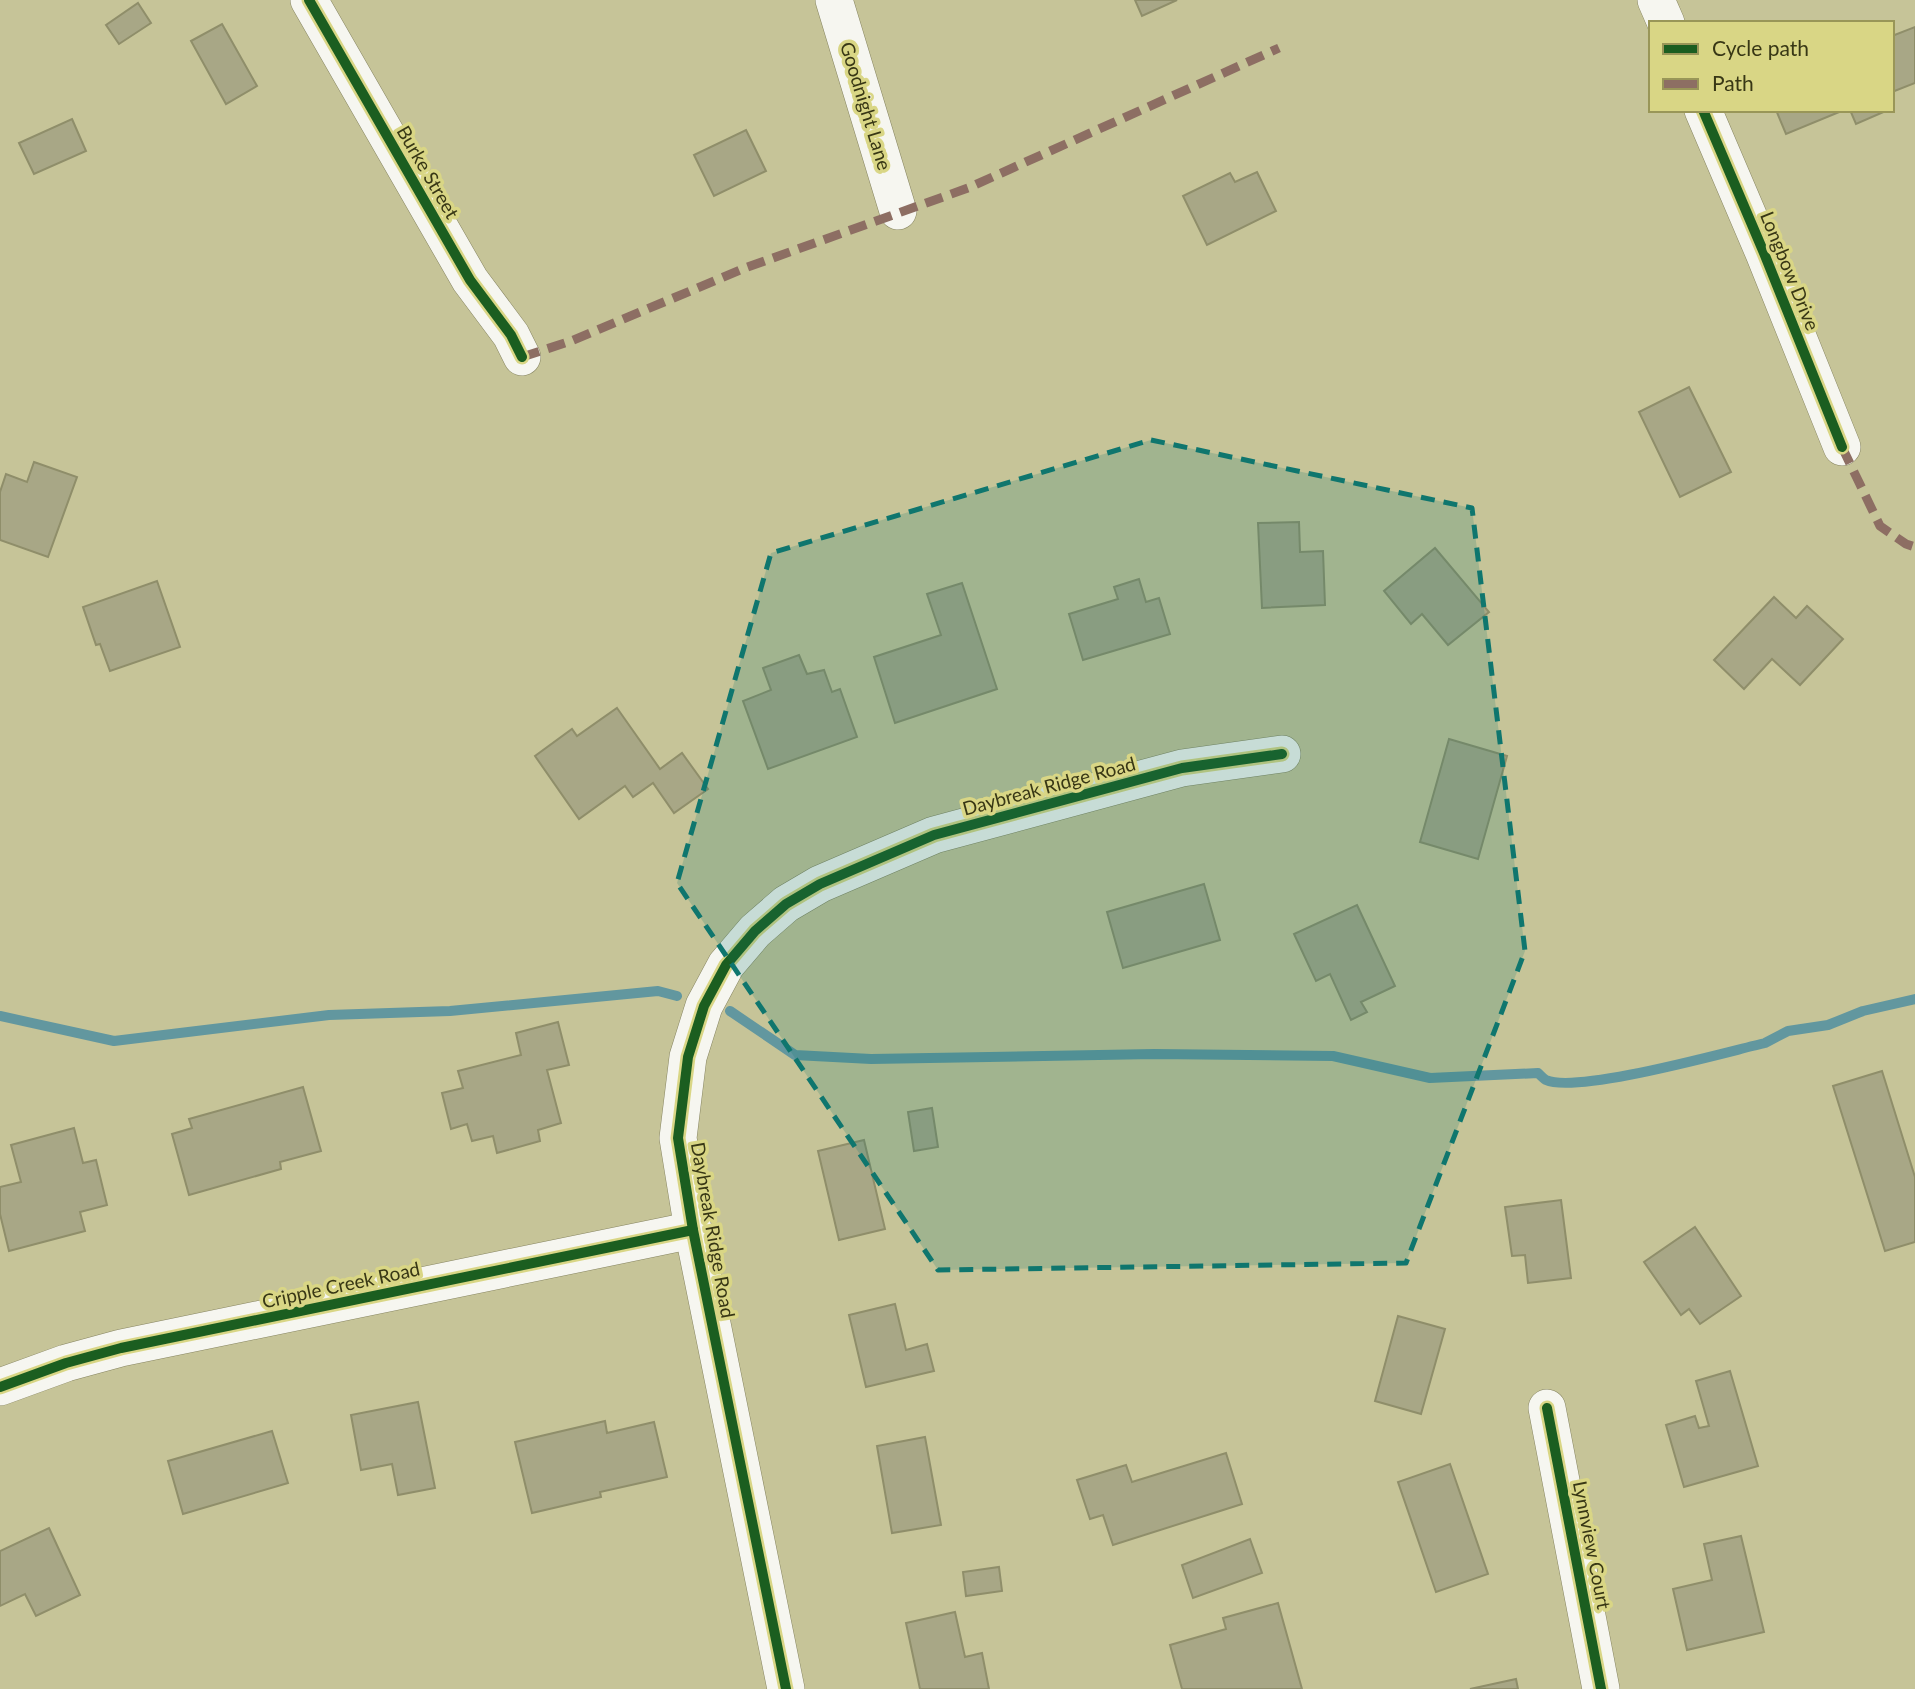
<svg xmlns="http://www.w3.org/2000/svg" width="1915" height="1689" viewBox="0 0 1915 1689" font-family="Lato,sans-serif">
	<rect width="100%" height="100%" fill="#c6c498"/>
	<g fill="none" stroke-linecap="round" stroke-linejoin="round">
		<g stroke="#62979f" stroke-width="10">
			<path d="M730,1011l65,44 76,4 283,-5 179,2 97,22 108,-5c1,1 6,6 8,7 31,14 180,-28 219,-37l23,-12 40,-6 35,-14 52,-12"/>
			<path d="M0,1016l114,25 215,-26 121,-4 208,-20 19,5"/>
		</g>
	</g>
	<g fill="#a8a786" stroke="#8f8e6a" stroke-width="2">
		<path d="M1135,0h42l-35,16z"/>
		<path d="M138,3l13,20 -32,21 -13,-19z"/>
		<path d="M222,24l35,62 -31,18 -35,-63z"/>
		<path d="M1915,27v56l-23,9v-56z"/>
		<path d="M1776,110h68l-58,24z"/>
		<path d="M1850,110h38l-32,14z"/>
		<path d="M72,119l14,32 -52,23 -15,-31z"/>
		<path d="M746,130l20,41 -52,25 -20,-41z"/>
		<path d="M1257,172l19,39 -69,34 -24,-49 47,-23 5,9z"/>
		<path d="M1689,387l42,85 -51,25 -41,-85z"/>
		<path d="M34,462l43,15 -29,80 -48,-17v-48l6,-18 21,8z"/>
		<path d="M1299,522l1,30 23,-1 2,54 -63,3 -4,-85z"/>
		<path d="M1435,548l54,64 -41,33 -26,-31 -11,10 -27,-33z"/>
		<path d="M1139,579l7,23 13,-4 11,36 -87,26 -14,-46 49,-15 -4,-12z"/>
		<path d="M157,581l23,66 -70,24 -10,-27 -4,1 -13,-38z"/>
		<path d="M962,583l35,106 -102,34 -21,-66 67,-22 -14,-41z"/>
		<path d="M1774,597l22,21 11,-12 36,33 -43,46 -28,-26 -28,30 -30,-29z"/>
		<path d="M799,655l8,19 17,-4 8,22 8,-3 17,48 -89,32 -25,-68 28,-11 -8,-22z"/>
		<path d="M617,708l43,61 22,-16 26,36 -34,24 -21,-30 -20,14 -8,-11 -46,33 -44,-63 37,-27 5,7z"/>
		<path d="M1449,739l58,17 -29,103 -58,-17z"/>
		<path d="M1204,884l16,56 -97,28 -16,-56z"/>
		<path d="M1357,905l38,81 -34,16 6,10 -16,8 -21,-46 -14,7 -22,-47z"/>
		<path d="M558,1022l11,43 -22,5 14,53 -23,7 2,11 -43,12 -4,-17 -21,5 -5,-17 -16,5 -9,-36 21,-5 -5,-17 63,-16 -5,-22z"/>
		<path d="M1882,1071l33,106v65l-30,9 -52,-165z"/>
		<path d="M303,1087l18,64 -41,11 1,7 -92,26 -17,-61 20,-6 -3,-9z"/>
		<path d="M932,1108l6,39 -24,4 -6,-39z"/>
		<path d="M74,1128l9,35 13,-3 11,45 -27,7 5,19 -76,20 -9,-37v-27l21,-5 -10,-37z"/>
		<path d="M864,1140l21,89 -46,11 -21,-89z"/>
		<path d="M1561,1200l10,78 -43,5 -3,-28 -13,1 -7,-49z"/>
		<path d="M1695,1227l46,69 -41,28 -11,-15 -8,6 -37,-53z"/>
		<path d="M895,1304l11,46 21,-6 7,27 -68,16 -17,-72z"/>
		<path d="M1398,1316l47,13 -24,85 -46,-13z"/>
		<path d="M1730,1371l28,95 -74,21 -18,-62 29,-9 4,12 10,-2 -13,-45z"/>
		<path d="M418,1402l17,86 -37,7 -6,-31 -31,6 -10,-55z"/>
		<path d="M605,1421l2,12 47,-11 13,55 -67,15 1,5 -69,16 -17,-71z"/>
		<path d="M272,1431l16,52 -105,31 -15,-53z"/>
		<path d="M925,1437l16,88 -49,8 -15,-87z"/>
		<path d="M1226,1453l16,51 -129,41 -10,-30 -13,4 -13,-39 49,-15 6,17z"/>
		<path d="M1450,1464l38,110 -52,18 -38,-110z"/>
		<path d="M49,1528l31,67 -44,21 -11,-22 -25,12v-55z"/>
		<path d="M1741,1536l23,96 -77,18 -14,-61 39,-9 -8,-36z"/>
		<path d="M1250,1539l12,34 -69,25 -11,-33z"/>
		<path d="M999,1567l3,24 -36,5 -3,-24z"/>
		<path d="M1278,1603l24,86h-120l-12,-44 56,-16 -3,-11z"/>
		<path d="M955,1612l10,45 17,-4 7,36h-69l-14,-66z"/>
		<path d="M1516,1679l2,10h-48z"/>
	</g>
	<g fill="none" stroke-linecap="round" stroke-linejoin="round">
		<defs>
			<g id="minor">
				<path d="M309,0l161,280 41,55 11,22"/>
				<path d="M834,0l64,211"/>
				<path d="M1656,0l10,23"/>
				<path d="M1703,110l61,143 78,194"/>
				<path d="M0,1387l66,-24 55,-15 572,-118"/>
				<path d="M1547,1408l54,281"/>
				<path d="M786,1689l-93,-459 -15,-92 10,-81 16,-51 22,-41 29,-34 31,-27 34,-20 114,-49 248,-67 100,-14"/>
			</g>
		</defs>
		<use href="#minor" stroke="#868460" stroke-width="38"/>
		<use href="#minor" stroke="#f6f6f0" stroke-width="37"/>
		<g stroke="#8d6e63" stroke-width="9" stroke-dasharray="18 9" stroke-linecap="butt">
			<path d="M522,357l49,-16 174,-73 223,-80 311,-140"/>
			<path d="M1842,447l38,79 26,18 9,3"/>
		</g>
		<defs>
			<g id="cycleway">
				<path d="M309,0l161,280 41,55 11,22"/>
				<path d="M1703,110l61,143 78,194"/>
				<path d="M0,1387l66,-24 55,-15 572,-118"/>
				<path d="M1547,1408l54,281"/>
				<path d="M786,1689l-93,-459 -15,-92 10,-81 16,-51 22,-41 29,-34 31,-27 34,-20 114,-49 248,-67 100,-14"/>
			</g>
		</defs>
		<use href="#cycleway" stroke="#d9d685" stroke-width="15"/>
		<use href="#cycleway" stroke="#1b5e20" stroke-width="10"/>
	</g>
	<path fill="#0f766e" fill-opacity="0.2" stroke="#0f766e" stroke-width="5" stroke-dasharray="14 9" stroke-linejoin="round" d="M1151,440l321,68 53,443 -119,312 -468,7 -261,-387 94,-330z"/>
	<g text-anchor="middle" stroke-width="7" stroke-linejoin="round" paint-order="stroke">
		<g font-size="19" fill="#383715" stroke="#d9d685">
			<text transform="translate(866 106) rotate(73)" y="7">Goodnight Lane</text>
			<text transform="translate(428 172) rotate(60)" y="7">Burke Street</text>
			<text transform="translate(1790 271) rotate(68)" y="7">Longbow Drive</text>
			<text transform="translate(1049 786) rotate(-15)" y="7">Daybreak Ridge Road</text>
			<text transform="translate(713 1230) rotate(80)" y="7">Daybreak Ridge Road</text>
			<text transform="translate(341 1285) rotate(-12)" y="7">Cripple Creek Road</text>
			<text transform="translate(1592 1545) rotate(79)" y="7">Lynnview Court</text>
		</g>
	</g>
	<rect x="1649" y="21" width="245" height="91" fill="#d9d685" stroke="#999658" stroke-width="2"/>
	<rect x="1663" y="44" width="35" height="10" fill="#1b5e20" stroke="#999658" stroke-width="2"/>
	<text x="1712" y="56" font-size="21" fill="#383715">Cycle path</text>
	<rect x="1663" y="79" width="35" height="10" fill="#8d6e63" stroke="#999658" stroke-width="2"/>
	<text x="1712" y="91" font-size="21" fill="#383715">Path</text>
</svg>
